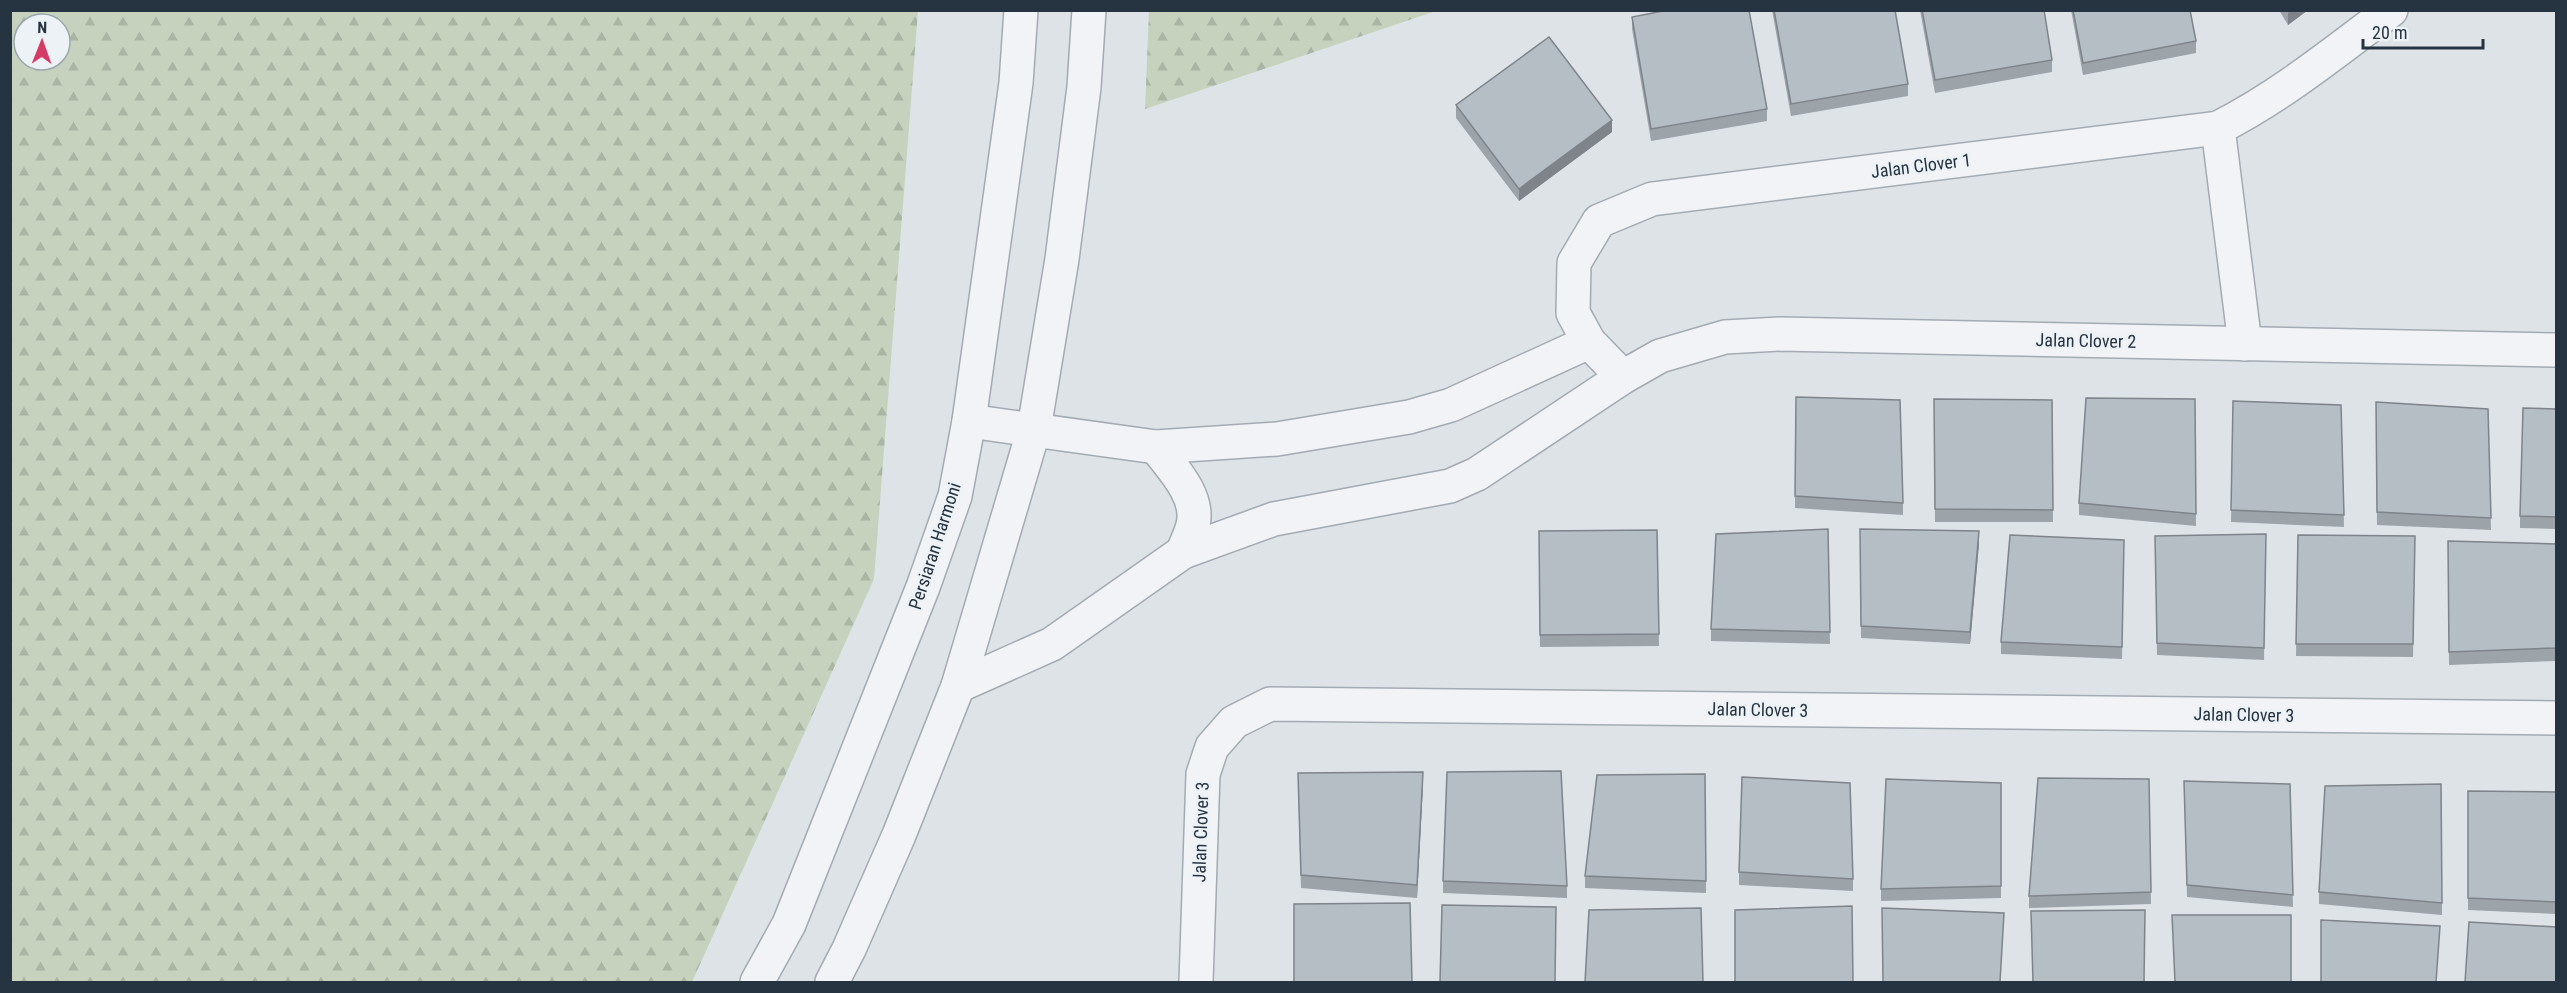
<svg xmlns="http://www.w3.org/2000/svg" width="2567" height="993" viewBox="0 0 2567 993" font-family="'Roboto Condensed',sans-serif">
	<defs>
		<pattern id="forest-firs" width="22" height="20" patternUnits="userSpaceOnUse" patternTransform="scale(1.5)"><rect width="22" height="20" fill="#c6d2be"/><path d="M5 1l3.5 6h-7zM16 11l3.5 6h-7z" fill="#aab5a4"/></pattern>
	</defs>
	<rect width="100%" height="100%" fill="#dee3e8"/>
	<g fill="url(#forest-firs)" fill-rule="evenodd">
		<path d="M10,11h908l-44,568 -182,403h-681zM24,24h36v36h-36z"/>
		<path d="M1149,11v-1l287,1 -291,98z"/>
	</g>
	<g fill="none" stroke-linecap="round" stroke-linejoin="round">
		<defs>
			<g id="minor">
				<path d="M2218,128l27,216"/>
				<path d="M1623,377l-34,-35 -16,-29 1,-50 25,-42 53,-22 566,-71c63,-32 117,-76 173,-118"/>
				<path d="M969,421l187,26 121,-8 132,-22 42,-12 138,-63"/>
				<path d="M1156,447c16,21 44,49 37,78 -2,9 -7,18 -10,27"/>
				<path d="M958,686l94,-42 131,-92 91,-33 176,-33 27,-12 146,-97 37,-21 65,-19 55,-3 776,16"/>
				<path d="M757,982l32,-58 134,-337 32,-91 14,-75 47,-338 5,-73"/>
				<path d="M832,982l17,-33 50,-114 59,-149 76,-257 28,-170 22,-172 5,-77"/>
				<path d="M1196,982l7,-208 9,-27 22,-25 36,-18 1286,14"/>
			</g>
		</defs>
		<use href="#minor" stroke="#a3abb2" stroke-width="36"/>
		<use href="#minor" stroke="#f1f3f6" stroke-width="33"/>
	</g>
	<g fill="#9ca3a9">
		<path d="M1772,10h123l13,74v12l-117,20z"/>
		<path d="M1920,10h124l8,50v12l-117,21z"/>
		<path d="M2071,10h119l6,31v12l-113,22z"/>
		<path d="M2279,10h29l-20,15z"/>
		<path d="M1632,17l135,92v12l-116,20 -19,-112z"/>
		<path d="M1456,105l156,27 -93,69 -63,-83z"/>
		<path d="M1796,397l107,106v12l-108,-7z"/>
		<path d="M1934,399l118,1 1,122h-118z"/>
		<path d="M2195,399l1,127 -117,-11v-12z"/>
		<path d="M2233,401l108,4 3,122 -113,-5z"/>
		<path d="M2376,402l112,7 3,121 -114,-5z"/>
		<path d="M2556,409v120l-36,-1v-12z"/>
		<path d="M1828,529l2,115 -119,-3v-12z"/>
		<path d="M1860,529l119,15 -9,100 -109,-6z"/>
		<path d="M1657,530l2,116 -119,1 -1,-116z"/>
		<path d="M2266,534l-2,126 -107,-5 -2,-119z"/>
		<path d="M2298,535l117,1 -2,121 -117,-1z"/>
		<path d="M2124,540l-2,119 -121,-5v-12z"/>
		<path d="M2448,541l108,3v117l-107,4z"/>
		<path d="M1705,774l1,119 -121,-5v-12z"/>
		<path d="M2149,779l2,125 -122,4v-12z"/>
		<path d="M2184,781l106,3 3,123 -106,-10z"/>
		<path d="M2001,783v115l-120,3v-12z"/>
		<path d="M1423,784l-6,114 -116,-10 -3,-103z"/>
		<path d="M2441,784l1,131 -123,-11v-12z"/>
		<path d="M2468,791l88,1v122l-88,-4z"/>
		<path d="M1739,872l114,7v12l-114,-6z"/>
		<path d="M1443,881l124,5v12l-124,-5z"/>
	</g>
	<g fill="#7f848a">
		<path d="M2292,10h16l-20,15v-12z"/>
		<path d="M1612,120v12l-93,69v-12z"/>
		<path d="M1979,531v13l-9,100v-12z"/>
		<path d="M1423,772v12l-6,114v-13z"/>
	</g>
	<g fill="#b5bdc5" stroke="#7f848a" stroke-width="1.5">
		<path d="M1668,10h81l18,99 -116,20 -19,-112z"/>
		<path d="M1774,10h121l13,74 -117,20z"/>
		<path d="M1922,10h122l8,50 -117,20z"/>
		<path d="M2073,10h117l6,31 -113,22z"/>
		<path d="M1549,37l63,83 -93,69 -63,-84z"/>
		<path d="M1796,397l104,3 3,103 -108,-7z"/>
		<path d="M2086,398l109,1 1,115 -117,-11z"/>
		<path d="M1934,399l118,1 1,110 -118,-1z"/>
		<path d="M2233,401l108,4 3,110 -113,-5z"/>
		<path d="M2376,402l112,7 3,109 -114,-6z"/>
		<path d="M2523,408l33,1v108l-36,-1z"/>
		<path d="M1828,529l2,103 -119,-3 5,-95z"/>
		<path d="M1860,529l119,2 -9,101 -109,-6z"/>
		<path d="M1657,530l2,104 -119,1 -1,-104z"/>
		<path d="M2266,534l-2,114 -107,-5 -2,-107z"/>
		<path d="M2010,535l114,5 -2,107 -121,-5z"/>
		<path d="M2298,535l117,1 -2,108h-117z"/>
		<path d="M2448,541l108,3v104l-107,4z"/>
		<path d="M1561,771l6,115 -124,-5 4,-109z"/>
		<path d="M1423,772l-6,113 -116,-10 -3,-102z"/>
		<path d="M1705,774l1,107 -121,-5 12,-101z"/>
		<path d="M1742,777l108,6 3,96 -114,-7z"/>
		<path d="M2038,778l111,1 2,113 -122,4z"/>
		<path d="M1886,779l115,4v103l-120,3z"/>
		<path d="M2184,781l106,3 3,111 -106,-10z"/>
		<path d="M2441,784l1,119 -123,-11 6,-106z"/>
		<path d="M2468,791l88,1v110l-88,-4z"/>
		<path d="M1410,903l2,79h-118v-78z"/>
		<path d="M1442,905l114,2 -1,75h-115z"/>
		<path d="M1852,906l1,76h-118v-72z"/>
		<path d="M1701,908l2,74h-118l4,-72z"/>
		<path d="M1882,908l122,5 -4,69h-117z"/>
		<path d="M2145,910l-1,72h-111l-2,-71z"/>
		<path d="M2172,915h119v67h-116z"/>
		<path d="M2321,920l119,6 -4,56h-115z"/>
		<path d="M2469,922l87,5v55h-91z"/>
	</g>
	<g text-anchor="middle" stroke-width="5" stroke-linejoin="round" paint-order="stroke">
		<g font-size="18" fill="#263340" stroke="#edf2f6">
			<text transform="translate(1921 166) rotate(-7)" y="6">Jalan Clover 1</text>
			<text transform="translate(2086 341) rotate(1)" y="6">Jalan Clover 2</text>
			<text transform="translate(935 546) rotate(-72)" y="6">Persiaran Harmoni</text>
			<text transform="translate(1758 710) rotate(1)" y="6">Jalan Clover 3</text>
			<text transform="translate(2244 715) rotate(1)" y="6">Jalan Clover 3</text>
			<text transform="translate(1201 832) rotate(-88)" y="6">Jalan Clover 3</text>
		</g>
	</g>
	<rect width="2567" height="993" fill="none" stroke="#263340" stroke-width="24"/>
	<g transform="translate(42 42) rotate(1)"><circle r="28" fill="#edf2f6" stroke="#9da6ad" stroke-width="1.5"/>
	<path d="M0-4.5L10 22L0 15L-10 22Z" fill="#d43c67"/>
	<text y="-9" font-size="16" font-weight="bold" text-anchor="middle" fill="#263340">N</text>
	</g>
	<path d="M2363 39v9h120v-9" fill="none" stroke="#263340" stroke-width="3"/>
	<text x="2372" y="39" font-size="18" fill="#263340" stroke="#edf2f6" stroke-width="4.5" paint-order="stroke">20 m</text>
</svg>
